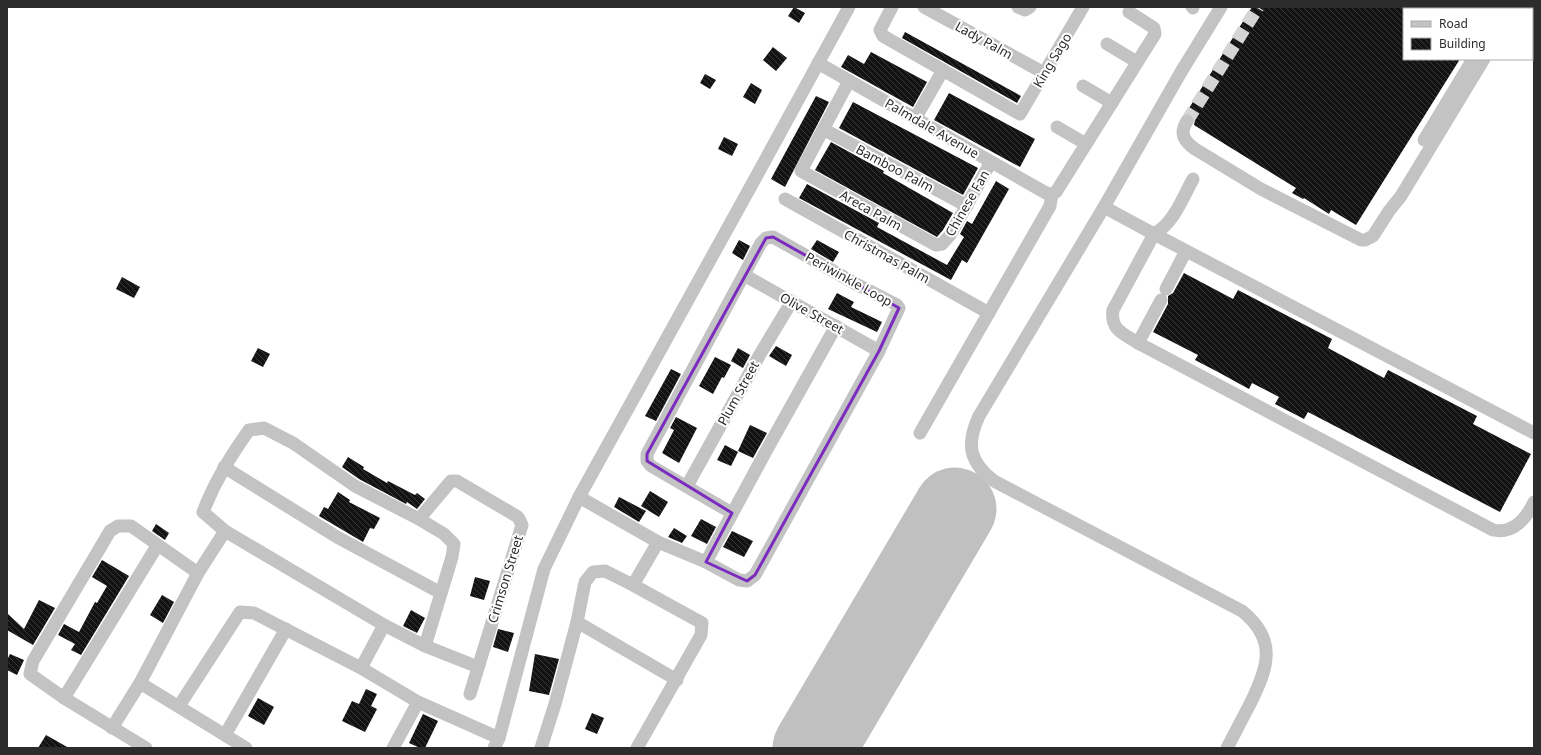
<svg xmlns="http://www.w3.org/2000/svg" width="1541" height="755" viewBox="0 0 1541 755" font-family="'Noto Sans',sans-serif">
	<defs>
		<pattern id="building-back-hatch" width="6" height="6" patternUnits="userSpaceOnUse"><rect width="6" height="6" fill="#131313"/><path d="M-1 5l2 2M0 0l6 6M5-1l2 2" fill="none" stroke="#363636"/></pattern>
	</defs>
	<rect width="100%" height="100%" fill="#fff"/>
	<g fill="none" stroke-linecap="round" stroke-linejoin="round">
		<path stroke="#c0c0c0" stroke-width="83" d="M814,748l141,-239"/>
	</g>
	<g fill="url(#building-back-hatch)">
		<path d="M794,7l11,6 -6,10 -11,-7z"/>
		<path d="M1252,7h152v52h56l-104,166 -25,-15 -2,4 -25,-16 -1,1 -11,-6 4,-5 -102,-63 1,-5 -1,-4 -4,-2 -4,-1z"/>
		<path d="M905,32l116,64 -4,7 -115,-65z"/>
		<path d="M773,47l14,11 -11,13 -13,-11z"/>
		<path d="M871,52l56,30 -14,25 -72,-40 7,-12 16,9z"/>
		<path d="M705,74l11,6 -6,9 -10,-6z"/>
		<path d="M751,83l11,7 -7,14 -12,-7z"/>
		<path d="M949,93l86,46 -15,28 -86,-47z"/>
		<path d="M816,96l13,6 -44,85 -14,-8z"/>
		<path d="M853,102l125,66 -15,27 -124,-67z"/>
		<path d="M724,137l14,7 -6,12 -14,-7z"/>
		<path d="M831,142l53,29 -1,2 70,40 -10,17 -6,7 -122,-67z"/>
		<path d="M996,181l13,8 -42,74 -5,-3 -11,20 -152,-82 8,-14 72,39 -2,4 70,38 17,-28 -4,-3 7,-13 5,3z"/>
		<path d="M739,240l11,6 -7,14 -11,-7z"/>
		<path d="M817,240l22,12 -6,10 -22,-13z"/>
		<path d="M1184,273l49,26 5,-9 94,49 -4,9 56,30 4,-8 89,46 -4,8 58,30 -31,58 -192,-100 -4,7 -29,-15 4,-7 -27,-14 -3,6 -31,-17 -23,-12 3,-5 -45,-23 15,-28v-8l5,-3z"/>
		<path d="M122,277l18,10 -6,11 -18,-9z"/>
		<path d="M837,293l17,9 -3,5 31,15 -5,10 -49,-23z"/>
		<path d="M776,346l16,9 -6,11 -17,-10z"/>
		<path d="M258,348l12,6 -7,13 -12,-6z"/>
		<path d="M738,348l12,7 -7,13 -12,-7z"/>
		<path d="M715,357l16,8 -7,13 -2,-1 -9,17 -14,-8z"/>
		<path d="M671,369l10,5 -25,47 -11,-5z"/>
		<path d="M676,417l21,11 -18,35 -17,-10 12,-23 -4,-2z"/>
		<path d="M750,425l17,8 -14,25 -15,-7z"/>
		<path d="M725,445l13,7 -7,14 -14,-6z"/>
		<path d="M348,457l16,10 -1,2 24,14 1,-2 27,14 2,-2 8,6 -8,10 -10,-7 -1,2 -47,-25 -17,-12z"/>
		<path d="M650,491l18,11 -9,15 -18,-11z"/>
		<path d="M338,492l12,8 -1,2 31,16 -6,11 -4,-1 -7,14 -44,-26 5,-9 4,2z"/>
		<path d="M619,497l27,14 -7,11 -25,-15z"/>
		<path d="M701,519l15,8 -9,17 -16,-8z"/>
		<path d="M156,524l13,9 -4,7 -13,-9z"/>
		<path d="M674,528l13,8 -5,7 -14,-6z"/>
		<path d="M732,531l21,10 -9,16 -21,-10z"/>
		<path d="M102,560l27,16 -48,79 -10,-5 4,-6 -17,-9 6,-11 15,8 16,-30 2,1 10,-17 -15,-9z"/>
		<path d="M475,577l15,4 -6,19 -14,-4z"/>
		<path d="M162,595l12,7 -11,21 -13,-8z"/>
		<path d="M39,600l16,8 -22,37 -26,-15v-17l17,16z"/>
		<path d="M411,610l14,8 -8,15 -14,-7z"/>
		<path d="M498,629l16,4 -6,19 -15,-5z"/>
		<path d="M10,654l14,6 -7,15 -10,-5v-10z"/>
		<path d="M535,654l24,5 -10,36 -20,-4z"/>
		<path d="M366,689l11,5 -6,12 6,3 -12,23 -23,-11 10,-20 7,3z"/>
		<path d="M258,698l16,9 -10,18 -16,-9z"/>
		<path d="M592,713l12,5 -7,16 -12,-5z"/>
		<path d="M423,714l15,7 -13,27h-5l-11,-5z"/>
		<path d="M46,735l23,13h-31z"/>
	</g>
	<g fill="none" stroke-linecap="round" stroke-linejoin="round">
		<g stroke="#d5d5d5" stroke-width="13" stroke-dasharray="13 6" stroke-linecap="butt">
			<path d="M1504,9l1,-2"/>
			<path d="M1187,121l71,-114"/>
		</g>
		<g stroke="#c3c3c3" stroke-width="13">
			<path d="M892,7l-12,23 3,6 137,78 63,-107"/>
			<path d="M924,7l120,66"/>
			<path d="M1018,7l7,3 5,-3"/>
			<path d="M1192,7l1,1"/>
			<path d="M1221,7l-40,65 -77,135 -125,209c-13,28 -10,46 15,65l248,130c36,29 26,57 8,93 -8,15 -15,29 -23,44"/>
			<path d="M1516,9l1,-2"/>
			<path d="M1107,44l30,18"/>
			<path d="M818,63l228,130 6,1 4,-2 99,-158 -1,-6 -25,-16"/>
			<path d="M849,81l-48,90 135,74 6,-1 8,-9 41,-73"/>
			<path d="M1083,86l29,17"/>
			<path d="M915,119l28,-49"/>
			<path d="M1187,121c-8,13 -3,20 8,28l66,40 100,51h4l8,-4 16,-25 12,-15 83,-137"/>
			<path d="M1057,127l29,17"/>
			<path d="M823,129l144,77"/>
			<path d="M1424,140l49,-81"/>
			<path d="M785,199l204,114"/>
			<path d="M1104,207l50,27c20,-11 28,-35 39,-55"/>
			<path d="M744,275l135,76"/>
			<path d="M1166,289l20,-38"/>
			<path d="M1138,343l23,-43"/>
			<path d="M264,428l29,15 62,43 64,33 25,15 10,10 -2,13 -27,89 -41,-21 -159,-94 -22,-19c12,-31 27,-55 46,-82z"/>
			<path d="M920,433l130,-227 2,-12"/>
			<path d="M1534,433l-380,-199 -41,76c-3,20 11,24 25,33l355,187c20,4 33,-11 41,-28"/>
			<path d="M224,467l113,70 104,56"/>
			<path d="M687,486l72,-130 33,-55"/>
			<path d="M579,497l79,45 48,20 33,18 8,1 8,-6 124,-224 20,-43 -2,-3 -39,-20 -85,-48 -7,1 -5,5 -114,211v7l4,5 81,47"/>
			<path d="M419,519l32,-38h6l61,36 4,8 -52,169"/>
			<path d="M706,562l59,-109 71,-127"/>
			<path d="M633,585l25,-43"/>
			<path d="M577,622l100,58"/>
			<path d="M425,646l53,21"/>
			<path d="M361,668l23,-43"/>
			<path d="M140,683l106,65"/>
			<path d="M64,698l93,-152"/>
			<path d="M179,706l61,-94 14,1 107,55 57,34 81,36"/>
			<path d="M112,728l28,-45 58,-110 27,-42"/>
			<path d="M225,735l61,-106"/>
			<path d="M146,748l-82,-50 -34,-24 3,-13 77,-130 8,-5h13l67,47"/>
			<path d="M393,748l25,-46"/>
			<path d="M494,748l5,-10 45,-169 35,-72 172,-311 98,-179"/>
			<path d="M541,748l14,-44 22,-82 8,-40 8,-10 12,-1 28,14 69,38 -1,12 -64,113"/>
		</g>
	</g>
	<path fill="none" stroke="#7b2cbf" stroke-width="3" stroke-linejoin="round" d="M773,237l126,71 -20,43 -124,224 -8,6 -41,-19 26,-49 -85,-52v-7l119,-216z"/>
	<g text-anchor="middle" stroke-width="4" stroke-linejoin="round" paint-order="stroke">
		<g font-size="13" fill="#2c2c2c" stroke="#fff">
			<text transform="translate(984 40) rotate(29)" y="5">Lady Palm</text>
			<text transform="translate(1052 60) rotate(-59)" y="5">King Sago</text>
			<text transform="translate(932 128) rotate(30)" y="5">Palmdale Avenue</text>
			<text transform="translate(895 168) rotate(28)" y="5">Bamboo Palm</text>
			<text transform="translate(967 203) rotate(-60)" y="5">Chinese Fan</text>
			<text transform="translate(871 210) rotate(29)" y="5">Areca Palm</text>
			<text transform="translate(887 256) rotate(29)" y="5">Christmas Palm</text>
			<text transform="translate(849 279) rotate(29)" y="5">Periwinkle Loop</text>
			<text transform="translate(812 313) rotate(29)" y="5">Olive Street</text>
			<text transform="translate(738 393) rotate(-61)" y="5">Plum Street</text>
			<text transform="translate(505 579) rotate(-73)" y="5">Crimson Street</text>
		</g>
	</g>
	<rect width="1541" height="755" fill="none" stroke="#2c2c2c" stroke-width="16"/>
	<rect x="1403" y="8" width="130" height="52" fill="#ffffff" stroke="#ababab"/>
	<rect x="1411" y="21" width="20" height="6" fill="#c3c3c3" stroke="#ababab"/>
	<text x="1439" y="28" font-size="12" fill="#2c2c2c">Road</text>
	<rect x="1411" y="38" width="20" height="12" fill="url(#building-back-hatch)" stroke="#ababab"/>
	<text x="1439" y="48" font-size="12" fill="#2c2c2c">Building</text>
</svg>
